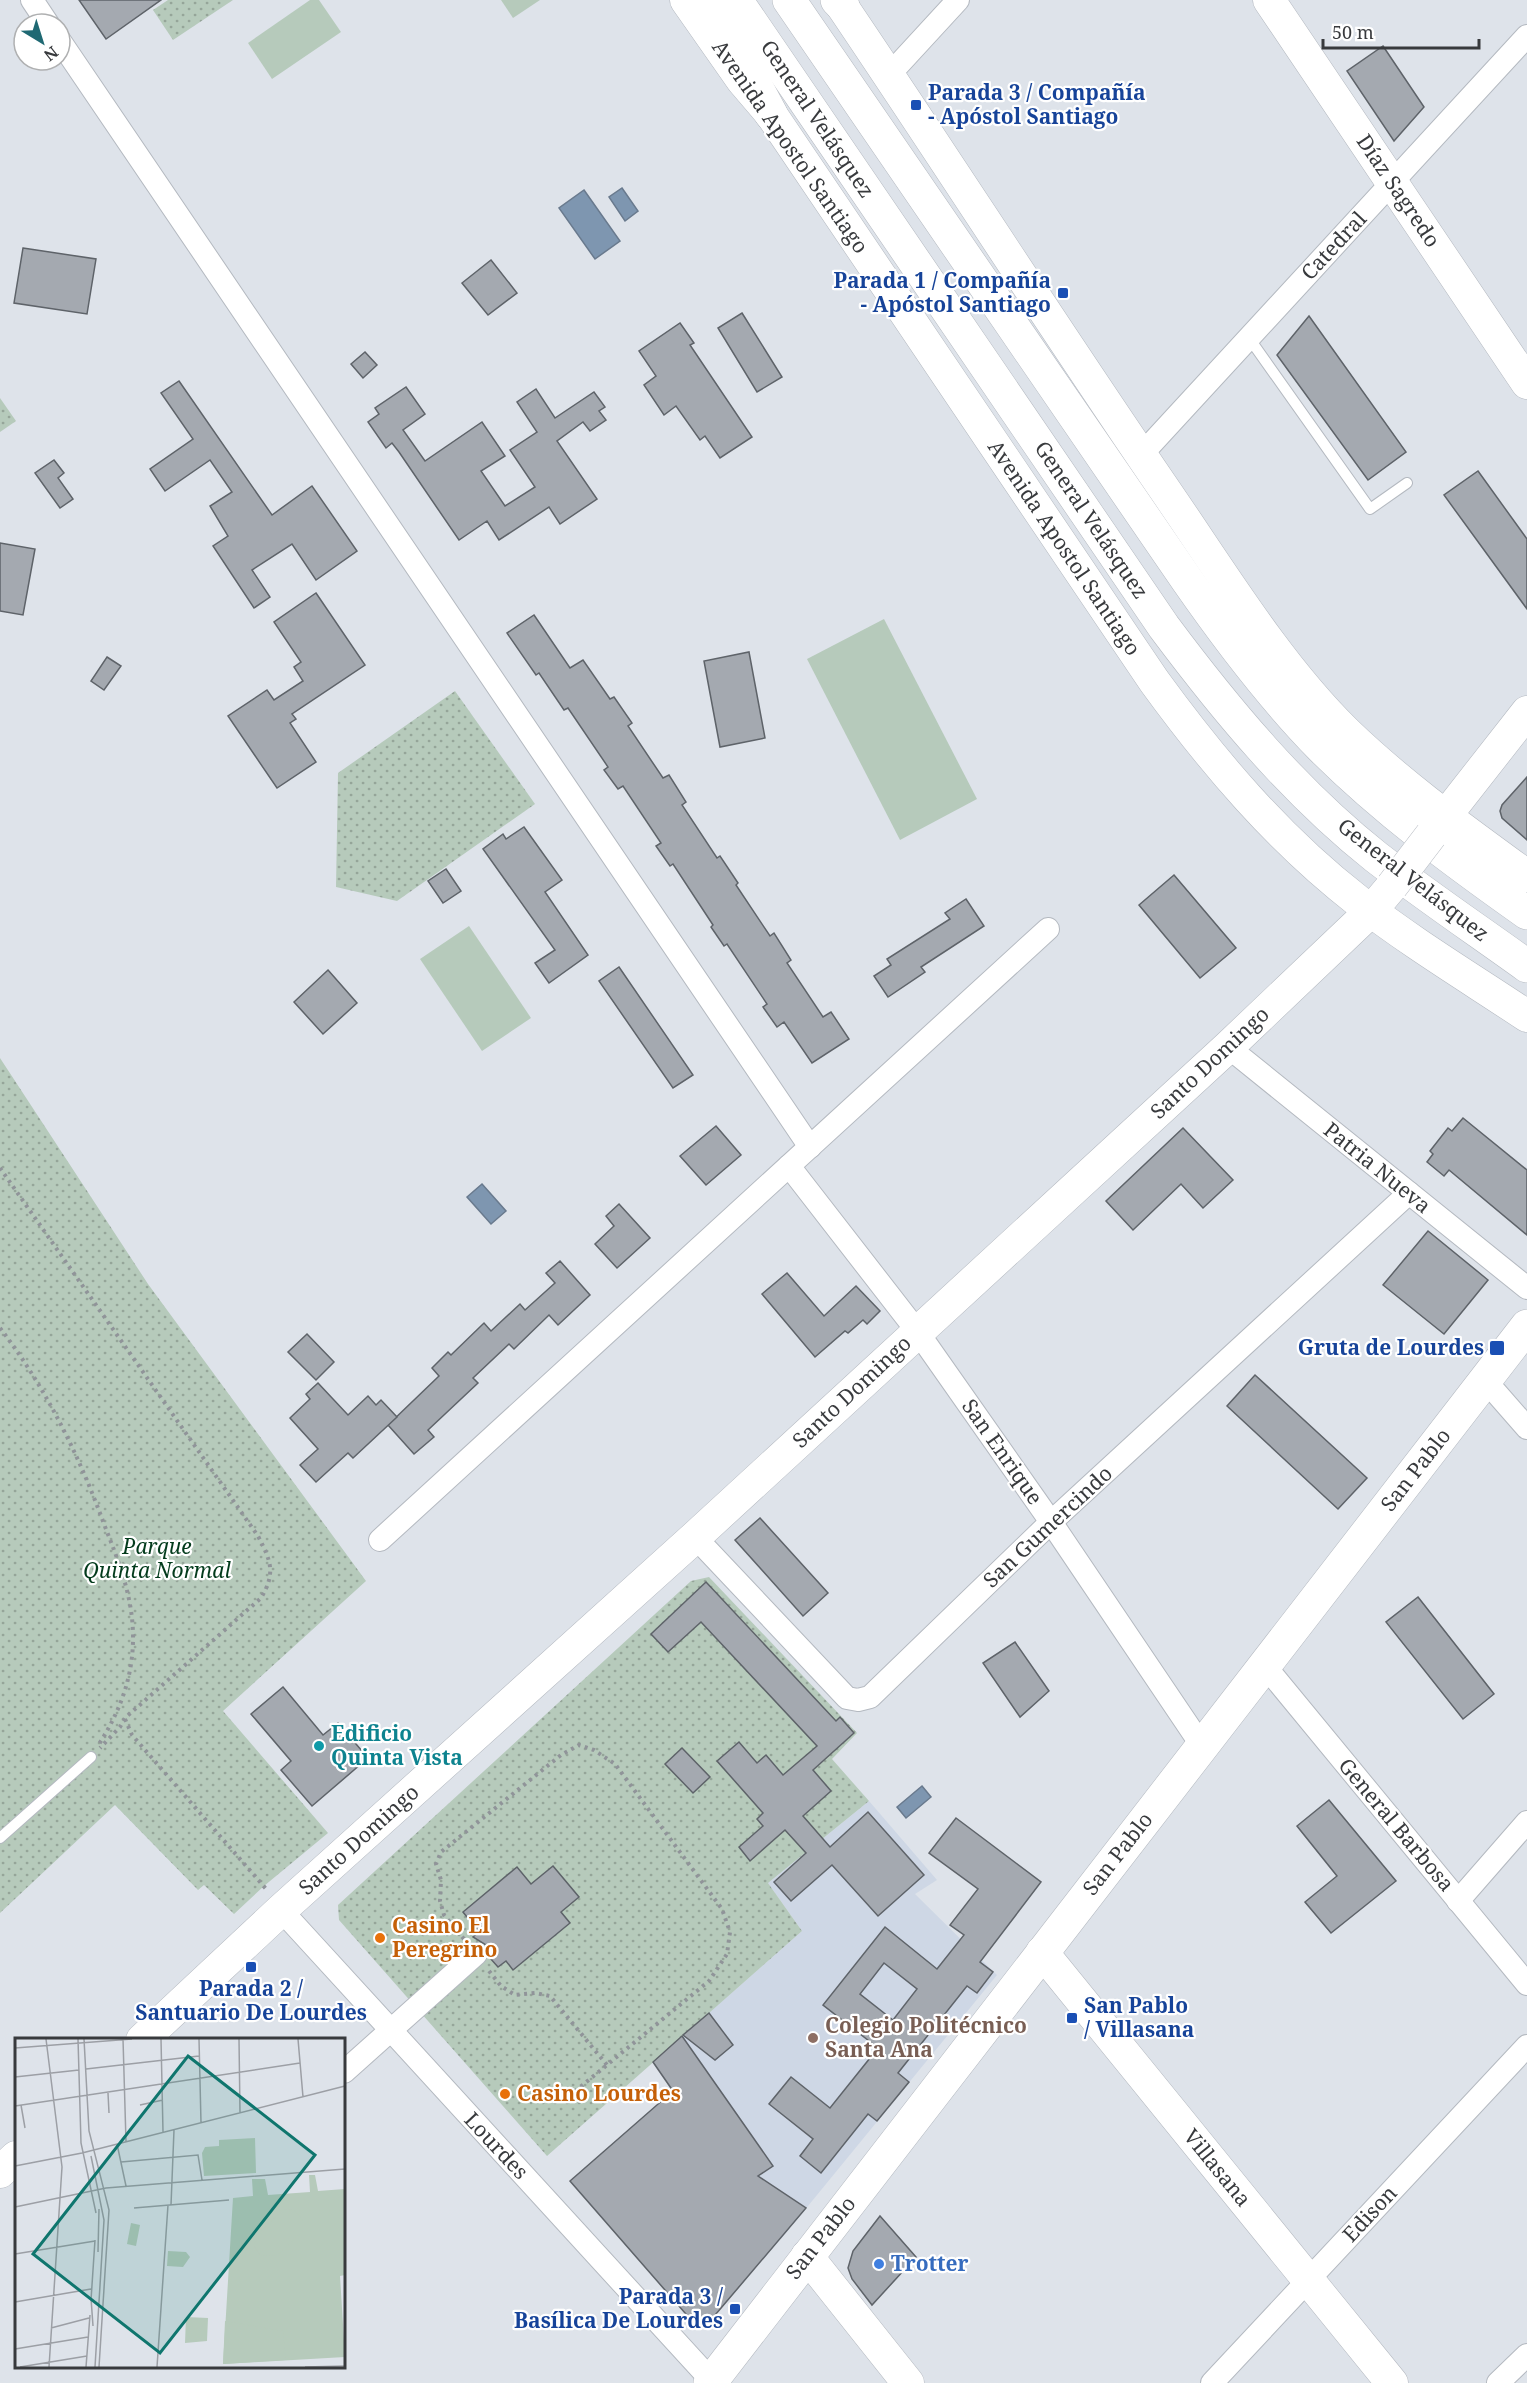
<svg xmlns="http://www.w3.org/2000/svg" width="1527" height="2383" viewBox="0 0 1527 2383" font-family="'Noto Serif',serif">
	<defs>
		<pattern id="grass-dots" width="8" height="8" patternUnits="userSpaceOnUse" patternTransform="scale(1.5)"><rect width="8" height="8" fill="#b6cabb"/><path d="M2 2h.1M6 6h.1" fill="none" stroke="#95a599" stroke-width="1.8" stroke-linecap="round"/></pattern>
	</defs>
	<rect width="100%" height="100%" fill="#dee3ea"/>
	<path fill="#ced7e5" d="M869,1801l68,79 -22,14 82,81 -216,264 -128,-177 149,-131 -34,-48z"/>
	<g fill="url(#grass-dots)">
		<path d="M168,0h65l-60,40 -20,-30z"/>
		<path d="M0,398l16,23 -16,11z"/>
		<path d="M455,691l80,113 -138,97 -61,-14 2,-114z"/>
		<path d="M0,1058l148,226 218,297 -143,130 105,122 -64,53 -30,28 -30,-29 -6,5 -83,-85 -115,108z"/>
		<path d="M709,1577l148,156 -25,26 37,42 -101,82 34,48 -255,225 -208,-236 -1,-15 353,-324z"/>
	</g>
	<g fill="#b6cabb">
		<path d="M310,0h9l22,32 -69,47 -24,-36z"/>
		<path d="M501,0h39l-27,18z"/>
		<path d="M884,619l93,180 -77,41 -93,-181z"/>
		<path d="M469,926l62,92 -49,33 -62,-92z"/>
	</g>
	<g fill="#7e96b0" stroke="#697a8e" stroke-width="1.5">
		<path d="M622,188l16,23 -13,10 -16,-24z"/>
		<path d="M584,190l36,51 -25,18 -36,-51z"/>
		<path d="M482,1184l24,27 -15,13 -24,-27z"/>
		<path d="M922,1786l9,11 -25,21 -9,-11z"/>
	</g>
	<g fill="#a4a9b0" stroke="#5e6369" stroke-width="1.5" fill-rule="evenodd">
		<path d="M79,0h82l-55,39z"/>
		<path d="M1383,46l41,61 -30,34 -47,-70z"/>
		<path d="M23,248l73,11 -9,55 -73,-11z"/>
		<path d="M491,260l26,33 -29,22 -26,-32z"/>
		<path d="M742,313l40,64 -25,15 -39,-64z"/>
		<path d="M1309,316l97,136 -38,28 -91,-125z"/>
		<path d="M680,323l14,20 -4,2 62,92 -32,21 -15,-22 -5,4 -24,-34 -12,9 -20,-30 12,-9 -17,-25z"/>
		<path d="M365,352l12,13 -14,13 -12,-14z"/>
		<path d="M179,381l93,134 40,-29 45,65 -41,29 -24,-36 -40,26 18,27 -16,11 -41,-62 15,-10 -18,-30 22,-14 -22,-32 -45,31 -15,-22 43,-30 -32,-46z"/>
		<path d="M406,387l19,27 -22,16 22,31 57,-39 23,34 -24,15 24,35 30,-19 -25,-37 27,-18 -20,-30 19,-13 19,29 39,-26 11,15 -6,4 7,9 -16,11 -7,-9 -26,19 40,58 -37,25 -11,-17 -50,33 -12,-19 -28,19 -60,-88 -7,-9 -6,5 -18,-26 11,-8 -4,-6z"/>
		<path d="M54,460l10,13 -6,5 15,21 -13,9 -25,-35z"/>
		<path d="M1478,471l49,68v70l-83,-114z"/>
		<path d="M0,543l35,6 -12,66 -23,-4z"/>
		<path d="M316,593l49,72 -73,49 4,5 -6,4 26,39 -39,26 -49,-72 39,-26 7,10 29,-19 -9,-14 7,-5 -27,-40z"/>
		<path d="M534,615l36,53 13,-8 27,39 4,-2 18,26 -4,3 35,52 6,-3 17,27 -4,3 35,53 3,-2 18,27 -2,2 34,51 4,-3 17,27 -4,3 36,54 8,-5 18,27 -37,24 -28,-41 -7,5 -14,-20 4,-3 -40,-60 -3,2 -13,-19 2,-2 -40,-61 -3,2 -14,-20 5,-3 -38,-57 -5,3 -14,-19 4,-3 -40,-59 -4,2 -25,-37 -3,2 -29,-42z"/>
		<path d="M749,652l16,86 -45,9 -16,-86z"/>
		<path d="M107,657l14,9 -17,24 -13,-9z"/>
		<path d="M1527,777v63l-25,-22 -2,-7 2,-6z"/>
		<path d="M524,827l38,53 -17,12 43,63 -39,28 -14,-20 20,-13 -72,-101 20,-15 3,5z"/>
		<path d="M446,869l15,22 -18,12 -15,-22z"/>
		<path d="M1174,875l62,73 -36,30 -61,-73z"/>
		<path d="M966,899l18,27 -63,41 4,5 -37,25 -14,-21 17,-11 -4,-6 63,-40 -5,-6z"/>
		<path d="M619,967l74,108 -20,13 -74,-107z"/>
		<path d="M328,970l29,33 -34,31 -29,-32z"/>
		<path d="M1463,1118l64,52v65l-78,-65 -5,6 -17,-14 6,-8 -3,-3 18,-23 4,3z"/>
		<path d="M716,1126l25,29 -35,30 -26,-29z"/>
		<path d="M1183,1128l50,52 -30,28 -22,-24 -48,46 -27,-29z"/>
		<path d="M619,1204l31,34 -33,30 -22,-24 19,-18 -8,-10z"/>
		<path d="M1428,1231l60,49 -44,54 -61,-49z"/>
		<path d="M560,1261l30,34 -32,30 -9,-10 -35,34 -5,-5 -36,34 5,5 -50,47 6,7 -20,17 -26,-29 51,-49 -7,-8 16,-16 3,3 33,-32 7,8 29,-27 5,6 30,-27 -9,-10z"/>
		<path d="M787,1273l37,43 32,-30 24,25 -13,13 -4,-4 -15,13 -3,-2 -30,26 -53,-63z"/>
		<path d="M307,1334l27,28 -18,18 -28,-28z"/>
		<path d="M1255,1375l112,103 -29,31 -111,-103z"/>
		<path d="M318,1383l30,32 20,-19 8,9 5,-5 16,17 -44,41 -5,-5 -32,29 -16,-17 18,-16 -28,-31 20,-19 -4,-5z"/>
		<path d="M760,1518l68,75 -25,23 -68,-76z"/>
		<path d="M706,1582l130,139 4,-4 14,16 -41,37 18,21 -28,25 27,31 38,-35 56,63 -46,41 -46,-51 -41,36 -17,-19 32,-29 -21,-23 -35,31 -11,-14 24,-21 -6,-7 6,-6 -46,-52 22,-19 18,21 9,-8 17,20 34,-29 -116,-124 -33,30 -17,-18z"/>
		<path d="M1418,1597l76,97 -31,25 -77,-97z"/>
		<path d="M1015,1642l34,49 -29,26 -37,-54z"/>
		<path d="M283,1687l40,48 15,-12 30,35 -56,48 -31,-36 10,-9 -40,-47z"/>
		<path d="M682,1748l28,29 -17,16 -28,-29z"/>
		<path d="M1329,1800l67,81 -65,52 -26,-31 32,-26 -40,-50z"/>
		<path d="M956,1818l85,64 -61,80 13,10 -16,21 -10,-7 -69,87 11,9 -32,39 -9,-7 -47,59 -21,-17 13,-17 -44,-35 22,-27 39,31 48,-60 -55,-43 62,-78 52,42 27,-34 -14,-10 28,-36 -49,-36zM884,1963l33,26 -24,31 -33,-26z"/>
		<path d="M553,1866l26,31 -18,15 9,11 -57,47 -7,-9 -8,6 -9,-10 -3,-12 -13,-8 6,-5 -16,-20 54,-45 14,17z"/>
		<path d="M709,2013l24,32 -18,15 -32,-25z"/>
		<path d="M682,2036l91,130 -15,10 48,32 -96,113h-18l-122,-140 103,-90 -20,-29z"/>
		<path d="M880,2216l36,41 -44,48 -20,-26 -4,-11 5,-17z"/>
	</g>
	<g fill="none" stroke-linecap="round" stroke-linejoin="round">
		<defs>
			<g id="lane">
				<path d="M1249,338l121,171 37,-26"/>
				<path d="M0,1838l91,-81"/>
			</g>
			<g id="street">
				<path d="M32,0l16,24"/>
				<path d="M60,41l750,1106"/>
				<path d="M889,75l69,-75"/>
				<path d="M1141,455l386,-419"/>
				<path d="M1228,1047l299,241"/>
				<path d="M789,1166l128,165 134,191 151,224"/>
				<path d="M1485,1380l42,48"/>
				<path d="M695,1537l152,161 11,2 12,-3 181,-175 358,-329"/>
				<path d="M380,1540l668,-611"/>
				<path d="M1265,1666l262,318"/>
				<path d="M1458,1901l69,-79"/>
				<path d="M281,1910l431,471"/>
				<path d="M344,2072l132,-118"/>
				<path d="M1212,2383l315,-337"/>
				<path d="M1498,2383l29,-28"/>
			</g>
			<g id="secondary">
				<path d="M686,0l56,80 29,34 383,567c59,81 124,158 204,220 54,42 112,77 169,115"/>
				<path d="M838,0c111,164 217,330 329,493 55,80 110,171 179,239 56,54 118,98 181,144"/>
				<path d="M1269,0l258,383"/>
				<path d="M1433,832l94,-120"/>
				<path d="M1042,1952l350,431"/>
				<path d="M142,2040l139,-130 414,-373 533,-490 143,-136 21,-25"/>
				<path d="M0,2172l16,-15"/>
				<path d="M807,2256l101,127"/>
			</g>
			<path id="primary" d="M710,2383l817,-1057"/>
			<g id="highway">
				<path d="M710,0l61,114"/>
				<path d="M736,0l428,627c62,83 130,165 212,230 49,38 101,73 151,109"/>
				<path d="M789,0l398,580c41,59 84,116 134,167 63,63 134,115 206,166"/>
				<path d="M837,0l6,6"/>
			</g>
		</defs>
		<use href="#lane" stroke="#b4b9c0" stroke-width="12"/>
		<use href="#street" stroke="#b4b9c0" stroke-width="24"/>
		<use href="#secondary" stroke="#b4b9c0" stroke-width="33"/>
		<use href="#primary" stroke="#b4b9c0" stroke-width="34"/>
		<use href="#highway" stroke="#b4b9c0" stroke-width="34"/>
		<g stroke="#909499" stroke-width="4" stroke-dasharray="3 4.5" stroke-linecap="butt">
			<path d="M0,1168l258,368c13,25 18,37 3,62l-136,120 -5,9 -20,21"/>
			<path d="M0,1328c46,60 78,125 104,196 14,36 28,70 29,109 1,41 -12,77 -34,111"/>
			<path d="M125,1719l7,16 135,155"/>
			<path d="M464,1939l-20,-24 -4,-14 1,-21 -5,-16 5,-12 120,-97 18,-10 15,5 21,14 107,145 8,23 -3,22 -18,27 -147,121"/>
			<path d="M489,1971l12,15 14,9 20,-2 15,3 57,69"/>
		</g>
		<use href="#lane" stroke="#fff" stroke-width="10"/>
		<use href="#street" stroke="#fff" stroke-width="22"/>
		<use href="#secondary" stroke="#fff" stroke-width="32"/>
		<use href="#primary" stroke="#fff" stroke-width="33"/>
		<use href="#highway" stroke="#fff" stroke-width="33"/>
		<defs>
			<path id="secondary-bridge" d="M1392,886l39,-51"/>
		</defs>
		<use href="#secondary-bridge" stroke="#b4b9c0" stroke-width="33" stroke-linecap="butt"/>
		<use href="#secondary-bridge" stroke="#fff" stroke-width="32"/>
	</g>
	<g fill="#1a4fb4" stroke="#fff" stroke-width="2">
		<rect x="910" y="99" width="12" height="12" rx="3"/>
		<rect x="1057" y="287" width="12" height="12" rx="3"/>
		<rect x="1489" y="1340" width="16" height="16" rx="3"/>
		<rect x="245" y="1961" width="12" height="12" rx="3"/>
		<rect x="1066" y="2012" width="12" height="12" rx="3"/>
		<rect x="729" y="2303" width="12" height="12" rx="3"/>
	</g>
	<circle fill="#0f9aa8" stroke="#fff" stroke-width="2" cx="319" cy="1746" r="6"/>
	<g fill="#e8710a" stroke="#fff" stroke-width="2">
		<circle cx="380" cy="1938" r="6"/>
		<circle cx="505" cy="2094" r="6"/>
	</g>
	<circle fill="#8d6e63" stroke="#fff" stroke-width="2" cx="813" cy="2038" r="6"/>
	<circle fill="#3f7fe0" stroke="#fff" stroke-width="2" cx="879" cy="2264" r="6"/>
	<g text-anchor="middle" stroke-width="4.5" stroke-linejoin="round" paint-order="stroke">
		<g font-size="21" font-weight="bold" fill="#164399" stroke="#fff" text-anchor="end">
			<text x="928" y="100" text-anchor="start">Parada 3 / Compañía<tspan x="928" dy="24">- Apóstol Santiago</tspan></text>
			<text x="1051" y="288">Parada 1 / Compañía<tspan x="1051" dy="24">- Apóstol Santiago</tspan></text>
			<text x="1484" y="1355">Gruta de Lourdes</text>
			<text x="251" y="1996" text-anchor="middle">Parada 2 /<tspan x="251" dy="24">Santuario De Lourdes</tspan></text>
			<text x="1084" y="2013" text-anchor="start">San Pablo<tspan x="1084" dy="24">/ Villasana</tspan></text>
			<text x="723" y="2304">Parada 3 /<tspan x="723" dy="24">Basílica De Lourdes</tspan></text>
		</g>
		<g font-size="21" fill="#383a3d" stroke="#fff">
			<text transform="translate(817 119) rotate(56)" y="7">General Velásquez</text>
			<text transform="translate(790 147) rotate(55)" y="7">Avenida Apostol Santiago</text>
			<text transform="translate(1398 191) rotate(56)" y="7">Díaz Sagredo</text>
			<text transform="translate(1334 246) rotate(-47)" y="7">Catedral</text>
			<text transform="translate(1091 520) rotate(56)" y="7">General Velásquez</text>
			<text transform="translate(1064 548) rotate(56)" y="7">Avenida Apostol Santiago</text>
			<text transform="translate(1413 880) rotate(38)" y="7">General Velásquez</text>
			<text transform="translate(1210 1063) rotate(-43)" y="7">Santo Domingo</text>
			<text transform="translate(1377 1168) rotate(39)" y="7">Patria Nueva</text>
			<text transform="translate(852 1392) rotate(-43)" y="7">Santo Domingo</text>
			<text transform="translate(1002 1452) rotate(55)" y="7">San Enrique</text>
			<text transform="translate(1416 1470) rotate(-52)" y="7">San Pablo</text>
			<text transform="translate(1048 1527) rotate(-43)" y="7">San Gumercindo</text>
			<text transform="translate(1396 1825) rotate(50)" y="7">General Barbosa</text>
			<text transform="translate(359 1840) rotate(-42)" y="7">Santo Domingo</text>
			<text transform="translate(1118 1854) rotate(-52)" y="7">San Pablo</text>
			<text transform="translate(496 2146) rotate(47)" y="7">Lourdes</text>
			<text transform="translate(1217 2168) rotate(51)" y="7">Villasana</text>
			<text transform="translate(1370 2214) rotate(-47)" y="7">Edison</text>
			<text transform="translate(821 2238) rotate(-52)" y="7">San Pablo</text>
		</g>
		<g font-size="21" font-style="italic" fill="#033b1c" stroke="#fff">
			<text x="157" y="1554">Parque<tspan x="157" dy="24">Quinta Normal</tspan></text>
		</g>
		<g font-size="21" font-weight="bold" fill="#0d838f" stroke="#fff" text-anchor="start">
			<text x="331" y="1741">Edificio<tspan x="331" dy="24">Quinta Vista</tspan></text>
		</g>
		<g font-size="21" font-weight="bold" fill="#c56008" stroke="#fff" text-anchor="start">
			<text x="392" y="1933">Casino El<tspan x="392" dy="24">Peregrino</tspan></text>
			<text x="517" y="2101">Casino Lourdes</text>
		</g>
		<g font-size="21" font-weight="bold" fill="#785e54" stroke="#fff" text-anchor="start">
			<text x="825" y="2033">Colegio Politécnico<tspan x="825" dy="24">Santa Ana</tspan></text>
		</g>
		<g font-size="21" font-weight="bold" fill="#366cbe" stroke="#fff" text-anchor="start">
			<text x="891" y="2271">Trotter</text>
		</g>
	</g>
	<g transform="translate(15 2038)">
		<rect width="330" height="330" fill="#dee3ea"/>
		<path d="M240,100l1,35 -52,3 -2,-23 3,-6 14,-1v-6zM294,137h6l3,16 27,-2v86l-5,1 5,81 -122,7 10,-166 20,-2 -1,-17h13l3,16 42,-3zM153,213l18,1 4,5 -7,10 -16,-1zM171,279l22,1 -1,23 -22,2z" fill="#b6cabb"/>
		<path d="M277,171l11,10 -1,13 -26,24 -16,-1 -6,-9 3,-11 26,-25zM116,185l9,2 -4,21 -9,-2zM210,283l58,10 3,29 -63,4z" fill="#b6cabb"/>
		<path fill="none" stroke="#9c9fa5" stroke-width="1.5" d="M31,1l16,128 -13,200M63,1l3,104 15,70M69,1l5,92 20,79 -10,157M108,1l3,103M146,1l2,93M184,1l2,84M224,1l1,74M283,1l5,58M0,10l117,-9M71,31l113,-13M0,39l64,-7M93,55l1,20M6,67l4,23M125,67l23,-5M0,68l285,-43M102,106l9,42M76,118l13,64 -9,147M106,124l77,-7 4,25M0,128l67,-13 263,-67M0,131v36M156,167l3,-75M0,169l91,-19 239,-19M119,170l95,-8M83,214l1,-43M0,216l80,-13M76,260l2,28M76,262l4,-60M0,264l76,-13M36,290l38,-10M0,311l73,-12M5,329l67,-11M71,329l4,-52M142,329l11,-162M290,329l40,-1"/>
		<path fill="#0f766e" fill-opacity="0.15" stroke="#0f766e" stroke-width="3" d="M173,18l127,99 -155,198 -127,-99z"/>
		<rect width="330" height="330" fill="none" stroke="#383a3d" stroke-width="3"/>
	</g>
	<g transform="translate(42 42) rotate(142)"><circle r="28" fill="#ffffff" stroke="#afb0b1" stroke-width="1.5"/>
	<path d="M0-4.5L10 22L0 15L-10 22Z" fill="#1f6973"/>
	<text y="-9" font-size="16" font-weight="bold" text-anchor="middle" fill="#383a3d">N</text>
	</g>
	<path d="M1323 39v9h156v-9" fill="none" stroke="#383a3d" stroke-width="3"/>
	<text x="1332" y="39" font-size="18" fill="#383a3d" stroke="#ffffff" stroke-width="4.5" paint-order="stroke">50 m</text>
</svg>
